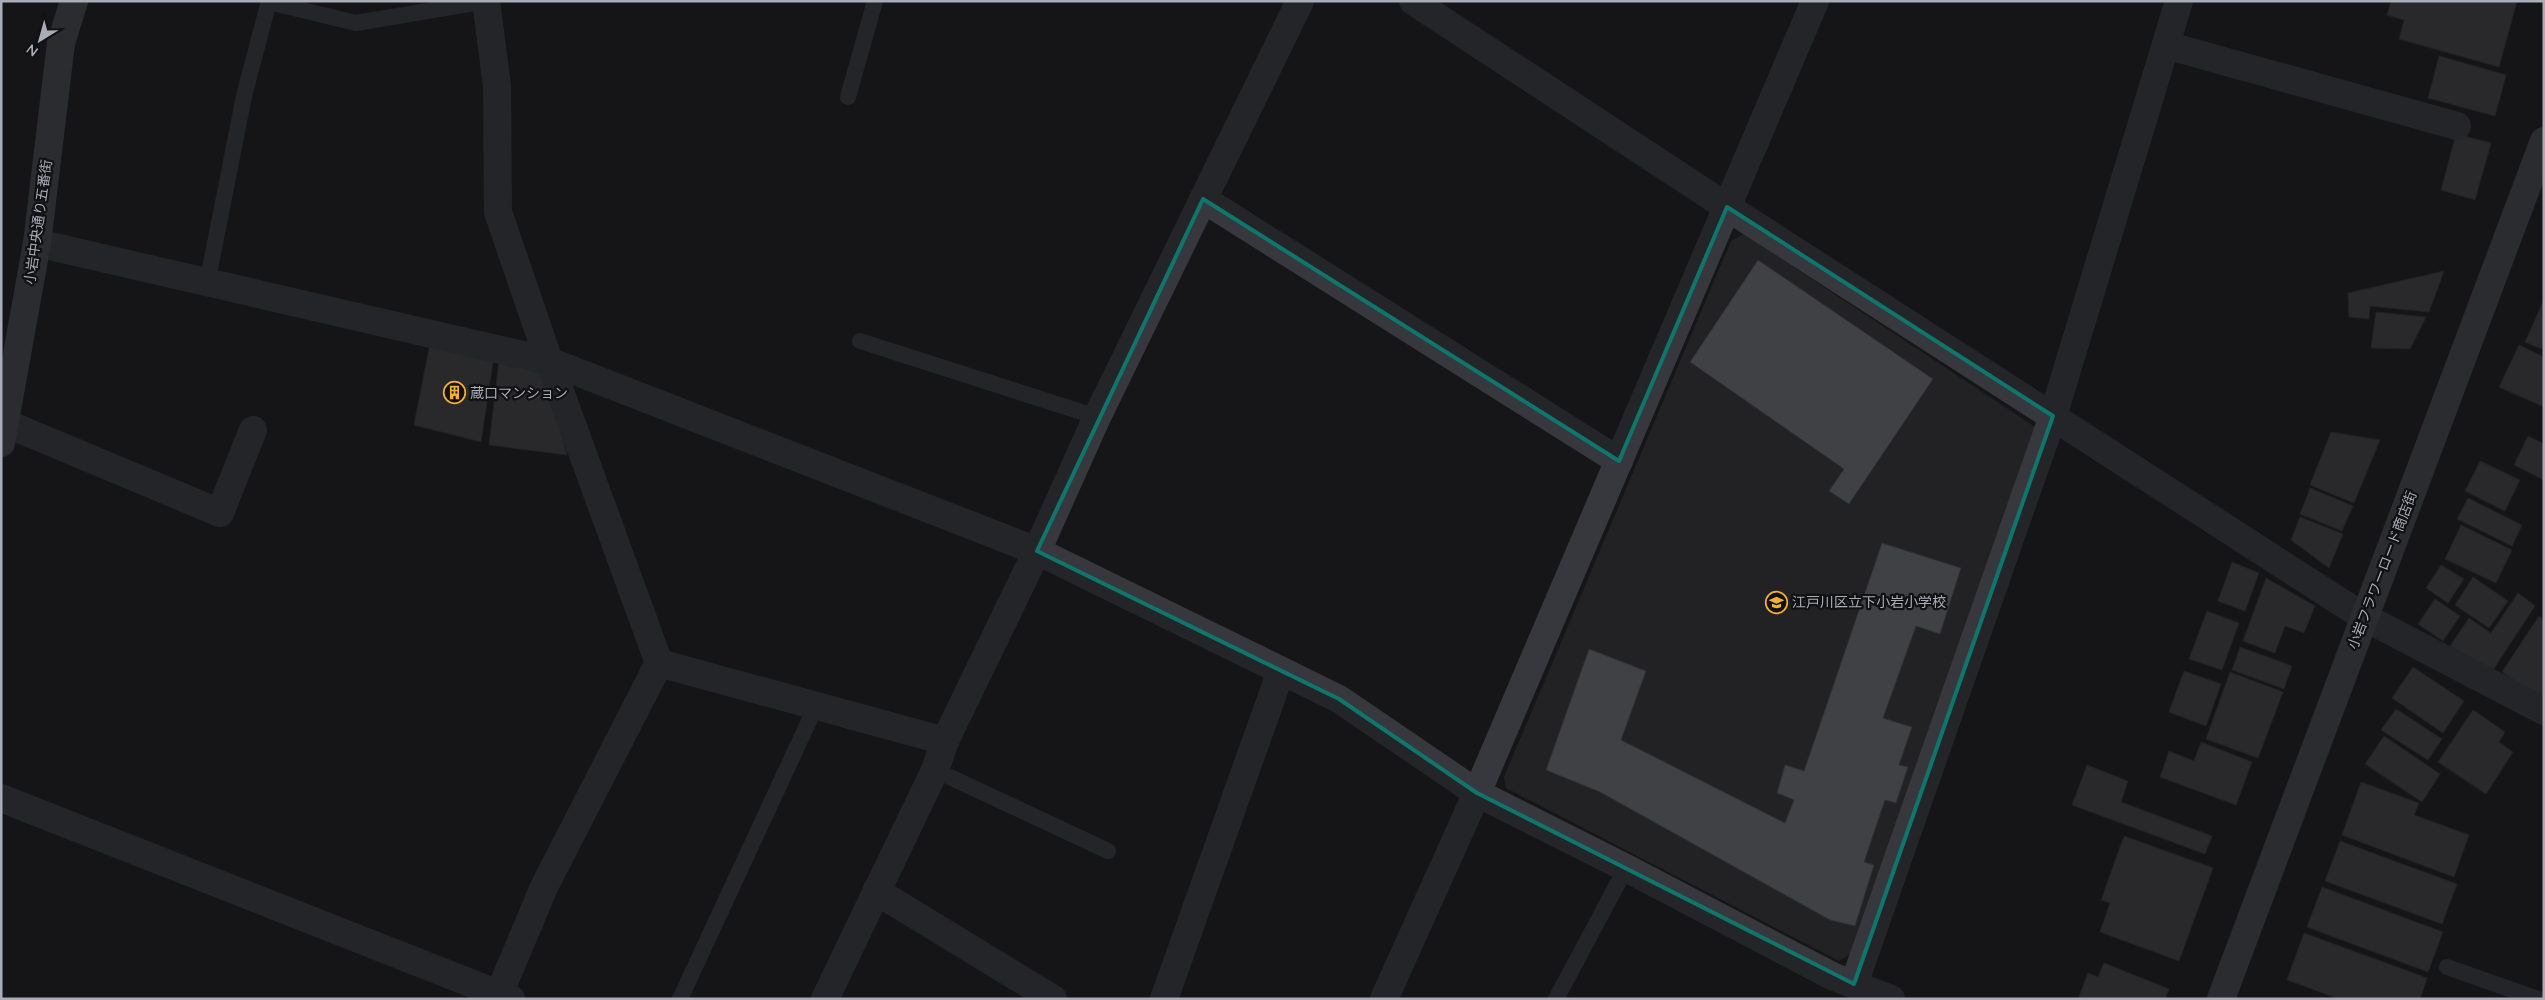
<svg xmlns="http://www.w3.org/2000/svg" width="2545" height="1000" viewBox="0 0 2545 1000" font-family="Quicksand,'Noto Sans JP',sans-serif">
	<rect width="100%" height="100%" fill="#161618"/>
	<path fill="#222225" d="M1744,234l291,193 -184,527 -12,7 -333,-173 -2,-11 227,-536z"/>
	<g fill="#404145" stroke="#303034">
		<path d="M2391,1h126l-18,66 -100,-28 5,-19 -17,-5z"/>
		<path d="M2439,56l67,19 -11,41 -67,-18z"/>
		<path d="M2456,134l35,9 -16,57 -34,-10z"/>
		<path d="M1758,260l175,119 -84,125 -20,-13 15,-22 -154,-107z"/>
		<path d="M2444,271l-15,41 -59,-6 -1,13 -20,-2 -1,-24z"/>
		<path d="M2543,302h1v48l-19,-8z"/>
		<path d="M2376,312l50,5 -16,32 -39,-1z"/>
		<path d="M430,344l63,18 -12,80 -67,-17z"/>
		<path d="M2519,345l25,12v50l-45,-20z"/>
		<path d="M499,361l45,7 23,87 -78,-10z"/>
		<path d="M2331,432l49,8 -26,63 -44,-18z"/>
		<path d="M2528,436l16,8v36l-30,-15z"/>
		<path d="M2480,461l40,19 -15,31 -40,-20z"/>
		<path d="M2310,488l43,18 -11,25 -42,-17z"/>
		<path d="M2468,498l54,27 -10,21 -55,-27z"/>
		<path d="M2300,517l43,17 -14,34 -38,-28z"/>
		<path d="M2461,525l51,25 -16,33 -51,-24z"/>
		<path d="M1882,543l79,25 -21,66 -24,-8 -33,92 29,9 -13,38 9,2 -12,36 -11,-3 -21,62 10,3 -19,61 -25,-6 -230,-128 -54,-22 43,-121 57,22 -25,69 164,83 9,-23 -17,-7 8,-28 19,6z"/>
		<path d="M2232,562l27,11 -14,38 -27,-10z"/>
		<path d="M2441,565l23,14 -16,24 -22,-15z"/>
		<path d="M2473,577l35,24 -19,27 -34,-23z"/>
		<path d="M2266,578l49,28 -11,27 -19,-7 -10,27 -32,-12z"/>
		<path d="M2518,593l17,13 -44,67 -41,-27 19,-28 22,15z"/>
		<path d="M2435,599l25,17 -17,25 -25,-17z"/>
		<path d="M2207,611l32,12 -17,47 -33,-11z"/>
		<path d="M2539,616l5,3v82l-42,-29z"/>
		<path d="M2240,647l52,19 -8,23 -52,-19z"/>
		<path d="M2413,667l51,34 -21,32 -51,-35z"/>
		<path d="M2184,671l37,13 -15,42 -37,-14z"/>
		<path d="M2230,672l53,20 -25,66 -52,-19z"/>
		<path d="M2396,709l46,30 -14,21 -47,-30z"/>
		<path d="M2473,710l32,22 -6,10 14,10 -27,42 -48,-32z"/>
		<path d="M2384,736l56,38 -18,28 -57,-38z"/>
		<path d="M2201,742l51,20 -16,43 -76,-28 9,-26 25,10z"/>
		<path d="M2087,765l41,16 -7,21 91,34 -7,18 -133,-49z"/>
		<path d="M2361,782l58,21 -5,12 55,20 -15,42 -112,-42z"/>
		<path d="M2124,836l89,32 -34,93 -79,-29 10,-29 -9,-3z"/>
		<path d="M2340,841l117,43 -15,40 -117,-43z"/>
		<path d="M2322,887l121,45 -15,40 -121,-45z"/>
		<path d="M2304,933l123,45 -7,21h-81l-52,-19z"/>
		<path d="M2104,963l65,26 -4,10h-87l10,-26 10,4z"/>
	</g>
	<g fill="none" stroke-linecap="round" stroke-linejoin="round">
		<g stroke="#37383d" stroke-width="16">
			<path d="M269,2l87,21 130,-22"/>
			<path d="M848,97l27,-96"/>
			<path d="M207,284l37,-188 25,-95"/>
			<path d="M860,341l237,76"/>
			<path d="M935,770l173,81"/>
			<path d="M2447,967l91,32"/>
			<path d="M680,999l136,-293"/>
			<path d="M1556,999l70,-131"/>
		</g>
		<g stroke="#37383d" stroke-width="28">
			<path d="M486,1l11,85 1,126 51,149 110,302 -115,224 -47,112"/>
			<path d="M1413,1l314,206 637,410 180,94"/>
			<path d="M2166,45l291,81"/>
			<path d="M1203,199l416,262"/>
			<path d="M37,243l512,118 488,190 302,148 138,94 149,75 206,108 59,23"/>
			<path d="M5,423l215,90 33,-83"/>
			<path d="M659,663l286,78"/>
			<path d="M1,798l510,201"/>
			<path d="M876,891l177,108"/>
			<path d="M1854,984l199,-568 126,-415"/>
			<path d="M825,999l110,-229 10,-29 92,-190 60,-134 203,-416"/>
			<path d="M1164,999l117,-328"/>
			<path d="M1384,999l93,-206 338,-792"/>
		</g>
		<g stroke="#45474d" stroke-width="28">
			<path d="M1,443l36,-200 24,-200 13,-42"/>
			<path d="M2221,999l323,-858"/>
		</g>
	</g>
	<path d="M0 0H2545V1000H0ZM1203,199l416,262 108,-254 326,209 -199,568 -377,-191 -138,-94 -302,-148z" fill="#161618" fill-opacity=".55" fill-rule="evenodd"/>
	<path fill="none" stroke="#0f766e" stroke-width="4" stroke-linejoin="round" d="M1203,199l416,262 108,-254 326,209 -199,568 -377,-191 -138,-94 -302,-148z"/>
	<defs>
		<symbol id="building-ring" viewBox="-11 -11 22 22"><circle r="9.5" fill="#111113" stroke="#f2b134" stroke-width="1.5"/><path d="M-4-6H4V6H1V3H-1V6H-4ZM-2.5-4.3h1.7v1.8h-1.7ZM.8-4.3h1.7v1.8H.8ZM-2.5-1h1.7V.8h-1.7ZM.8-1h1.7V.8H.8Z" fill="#f2b134"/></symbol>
		<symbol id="school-ring" viewBox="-11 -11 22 22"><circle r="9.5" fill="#111113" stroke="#f2b134" stroke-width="1.5"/><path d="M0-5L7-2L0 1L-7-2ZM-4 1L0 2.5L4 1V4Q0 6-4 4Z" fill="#f2b134"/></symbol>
	</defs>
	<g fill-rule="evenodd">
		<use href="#building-ring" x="442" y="380" width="25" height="25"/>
		<use href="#school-ring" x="1764" y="590" width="25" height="25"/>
	</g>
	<g text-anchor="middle" stroke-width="4.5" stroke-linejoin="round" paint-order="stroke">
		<g font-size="14" fill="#a8adb8" stroke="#111113">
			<text transform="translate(38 222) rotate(-82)" y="5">小岩中央通り五番街</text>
			<text transform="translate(2382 570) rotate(-69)" y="5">小岩フラワーロード商店街</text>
		</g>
		<g font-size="14" fill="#a8adb8" stroke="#111113" text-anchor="start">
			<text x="470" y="398">蔵口マンション</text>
			<text x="1792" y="607">江戸川区立下小岩小学校</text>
		</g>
	</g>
	<rect width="2545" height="1000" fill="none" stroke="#a8adb8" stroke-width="5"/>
	<g transform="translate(40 40) rotate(217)" stroke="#111113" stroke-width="4" paint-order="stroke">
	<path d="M0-4L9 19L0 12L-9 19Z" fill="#a8adb8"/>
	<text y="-8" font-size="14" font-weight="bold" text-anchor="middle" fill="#a8adb8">N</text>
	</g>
</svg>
